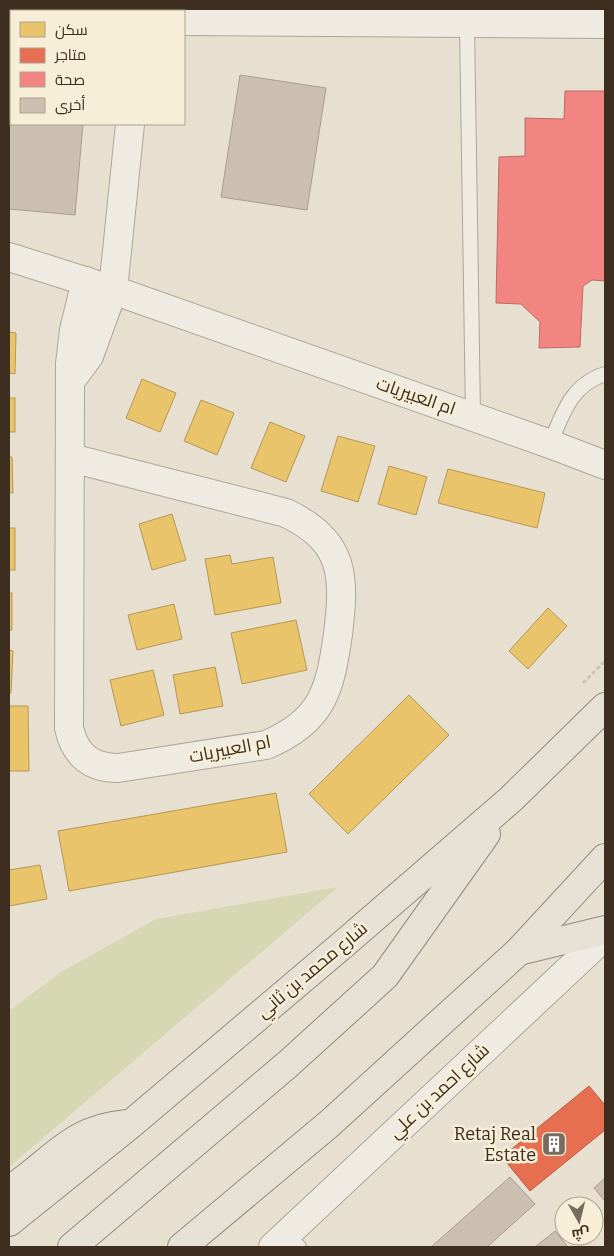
<svg xmlns="http://www.w3.org/2000/svg" width="614" height="1256" viewBox="0 0 614 1256" font-family="Bitter,Cairo,serif">
	<rect width="100%" height="100%" fill="#e7e0d1"/>
	<path fill="#d6d7b3" d="M338,887l-329,280v-156l52,-39 95,-53z"/>
	<g fill="#e9c46a" stroke="#b59754">
		<path d="M9,332l7,1 -1,41 -6,-1z"/>
		<path d="M142,379l34,14 -16,39 -34,-14z"/>
		<rect x="9" y="398" width="6" height="34"/>
		<path d="M201,400l33,13 -17,42 -33,-14z"/>
		<path d="M270,422l35,14 -19,46 -35,-14z"/>
		<path d="M338,436l37,10 -17,56 -37,-11z"/>
		<path d="M9,457h3l1,36h-4z"/>
		<path d="M389,466l38,11 -11,38 -38,-11z"/>
		<path d="M448,469l97,24 -8,35 -99,-25z"/>
		<path d="M172,514l14,46 -34,10 -13,-46z"/>
		<rect x="9" y="528" width="6" height="42"/>
		<path d="M230,555l2,9 41,-7 8,46 -66,12 -10,-56z"/>
		<rect x="9" y="593" width="3" height="37"/>
		<path d="M174,604l8,35 -45,11 -9,-35z"/>
		<path d="M548,608l19,18 -39,43 -19,-18z"/>
		<path d="M296,620l11,50 -65,14 -11,-51z"/>
		<path d="M9,650l4,1 -2,42h-2z"/>
		<path d="M215,667l8,39 -43,8 -7,-39z"/>
		<path d="M153,670l11,45 -43,11 -11,-46z"/>
		<path d="M409,695l40,40 -101,99 -39,-40z"/>
		<path d="M9,706h19l1,65h-20z"/>
		<path d="M276,793l11,59 -218,39 -11,-60z"/>
		<path d="M40,865l7,34 -38,7v-36z"/>
	</g>
	<path fill="#e76f51" stroke="#b45c42" d="M589,1086l16,19v25l-75,61 -28,-34z"/>
	<path fill="#f28482" stroke="#bc6a65" d="M565,91h40v190l-13,-1 -9,6 -3,61 -41,1 1,-26 -19,-18 -25,-1 3,-146 26,-1v-38l39,1z"/>
	<g fill="#cbbfb2" stroke="#a89c90">
		<path d="M9,9l56,2h-54v113h72l-8,91 -66,-6z"/>
		<path d="M240,75l86,13 -19,122 -86,-13z"/>
		<path d="M510,1177l25,27 -48,43h-56z"/>
		<path d="M605,1178v23l-11,-13z"/>
		<path d="M555,1231l13,16h-33z"/>
	</g>
	<g fill="none" stroke-linecap="round" stroke-linejoin="round">
		<defs>
			<g id="lane">
				<path d="M467,24l6,392"/>
				<path d="M550,444c13,-31 21,-59 55,-70"/>
				<path d="M286,1234l13,13"/>
			</g>
			<g id="street">
				<path d="M141,11v-2"/>
				<path d="M184,21l421,3"/>
				<path d="M9,257l104,33 437,154 55,21"/>
				<path d="M71,380l18,-24 24,-66 17,-166"/>
				<path d="M71,458l215,55c59,28 59,63 52,121 -8,56 -15,87 -72,111l-148,23c-27,0 -43,-13 -49,-40l1,-364 4,-34 12,-49"/>
				<path d="M273,1247l332,-311"/>
			</g>
			<g id="primary">
				<path d="M519,951l86,-21"/>
				<path d="M9,1190c44,-28 60,-61 118,-66"/>
				<path d="M9,1222l122,-98 216,-183 164,-142 94,-92"/>
				<path d="M72,1247l216,-183 97,-88 101,-142"/>
				<path d="M182,1247l147,-123 190,-173 86,-93"/>
			</g>
		</defs>
		<use href="#lane" stroke="#ada599" stroke-width="16"/>
		<use href="#street" stroke="#ada599" stroke-width="30"/>
		<use href="#primary" stroke="#928b80" stroke-width="30"/>
		<path stroke="#c8c2b9" stroke-width="3" stroke-dasharray="4 2.5" stroke-linecap="butt" d="M583,683l22,-22"/>
		<use href="#lane" stroke="#efebe3" stroke-width="14"/>
		<use href="#street" stroke="#efebe3" stroke-width="28"/>
		<use href="#primary" stroke="#e6e1d4" stroke-width="28"/>
	</g>
	<defs>
		<symbol id="building-square" viewBox="-11 -11 22 22"><rect x="-9" y="-9" width="18" height="18" rx="4" fill="#786c5e" stroke="#f7eed8"/><path d="M-4-6H4V6H1V3H-1V6H-4ZM-2.5-4.3h1.7v1.8h-1.7ZM.8-4.3h1.7v1.8H.8ZM-2.5-1h1.7V.8h-1.7ZM.8-1h1.7V.8H.8Z" fill="#fff"/></symbol>
	</defs>
	<g fill-rule="evenodd">
		<use href="#building-square" x="540" y="1130" width="28" height="28"/>
	</g>
	<g text-anchor="middle" stroke-width="5" stroke-linejoin="round" paint-order="stroke">
		<g font-size="18" fill="#3d2e20" stroke="#f7eed8">
			<text transform="translate(416 396) rotate(19)" y="6">ام العبيريات</text>
			<text transform="translate(230 749) rotate(-11)" y="6">ام العبيريات</text>
			<text transform="translate(312 970) rotate(-40)" y="6">شارع محمد بن ثاني</text>
			<text transform="translate(439 1091) rotate(-43)" y="6">شارع احمد بن علي</text>
		</g>
		<g font-size="18" fill="#3d2e20" stroke="#f7eed8" text-anchor="end">
			<text x="536" y="1140">Retaj Real<tspan x="536" dy="21">Estate</tspan></text>
		</g>
	</g>
	<rect width="614" height="1256" fill="none" stroke="#3d2e20" stroke-width="20"/>
	<rect x="10" y="10" width="175" height="115" fill="#f7eed8" stroke="#ada18e"/>
	<rect x="20" y="22" width="25" height="15" fill="#e9c46a" stroke="#ada18e"/>
	<text x="55" y="35" font-size="15" fill="#3d2e20">سكن</text>
	<rect x="20" y="48" width="25" height="15" fill="#e76f51" stroke="#ada18e"/>
	<text x="55" y="60" font-size="15" fill="#3d2e20">متاجر</text>
	<rect x="20" y="72" width="25" height="15" fill="#f28482" stroke="#ada18e"/>
	<text x="55" y="85" font-size="15" fill="#3d2e20">صحة</text>
	<rect x="20" y="98" width="25" height="15" fill="#cbbfb2" stroke="#ada18e"/>
	<text x="55" y="110" font-size="15" fill="#3d2e20">أخرى</text>
	<g transform="translate(579 1221) rotate(172)"><circle r="24" fill="#f7eed8" stroke="#ada18e"/>
	<path d="M0-4L9 19L0 12L-9 19Z" fill="#786c5e"/>
	<text y="-8" font-size="14" font-weight="bold" text-anchor="middle" fill="#3d2e20">ش</text>
	</g>
</svg>
